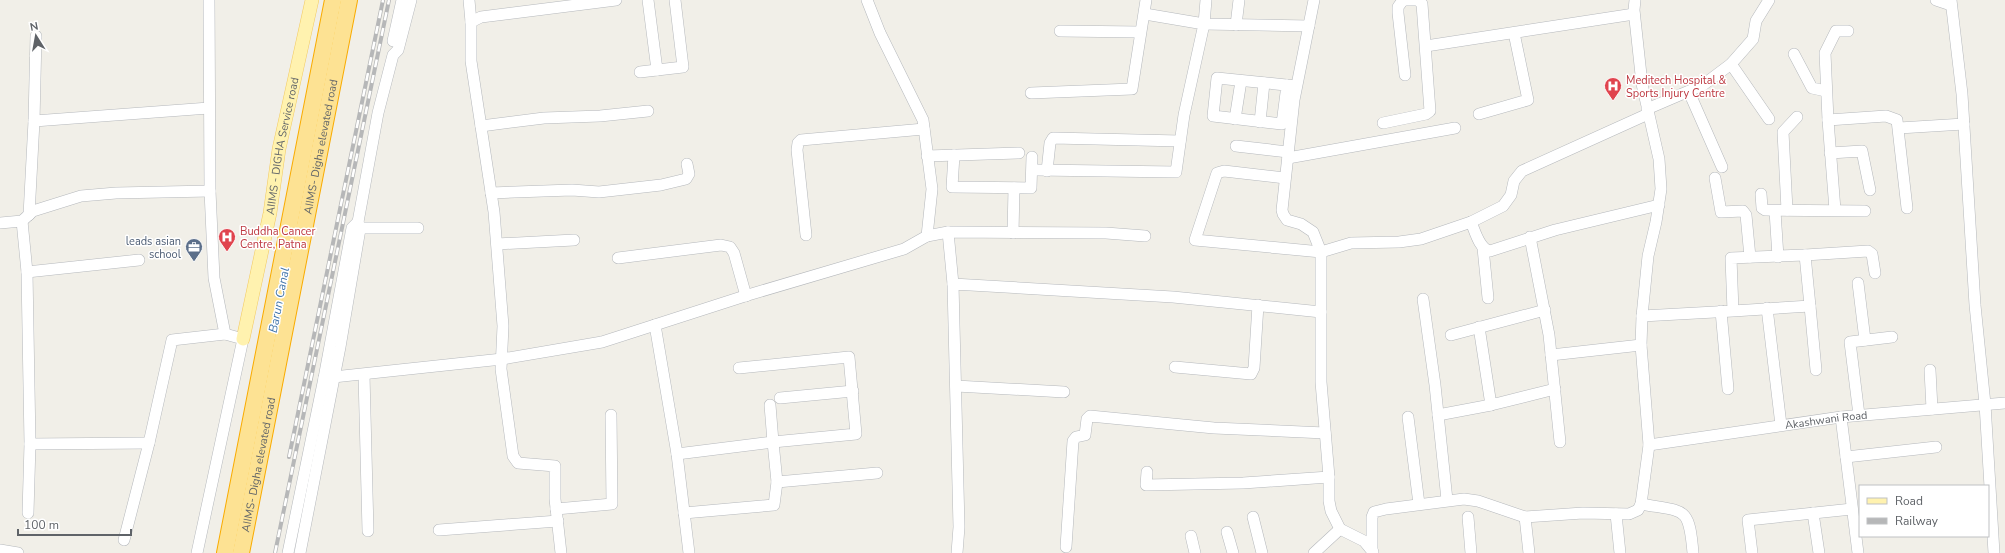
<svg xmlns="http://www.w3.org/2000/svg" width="2005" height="553" viewBox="0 0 2005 553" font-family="'Nunito Sans',sans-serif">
	<rect width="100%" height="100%" fill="#f1efe8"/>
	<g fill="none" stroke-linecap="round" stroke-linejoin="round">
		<defs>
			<g id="minor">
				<path d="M469,0l2,22"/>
				<path d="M648,0l9,70 26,-3 -8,-67"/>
				<path d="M867,0l13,33 43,87 9,69 -5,47"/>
				<path d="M1206,0l-2,24 105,2"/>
				<path d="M1314,0l-20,100 -12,110 1,4 4,6 14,4 12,8 8,20v130l8,95v24l2,10 9,18 24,12 9,11"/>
				<path d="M1403,0l-5,7v6l7,62"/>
				<path d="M1936,0l15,5"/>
				<path d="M1951,0l11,94 13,211 10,99 9,149"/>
				<path d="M1236,25l3,-25"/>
				<path d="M1060,31l80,1"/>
				<path d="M393,41l9,-41"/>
				<path d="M1426,46l208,-32"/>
				<path d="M1794,54l18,34 14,3"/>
				<path d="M1731,64l38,55"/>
				<path d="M640,72l17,-2"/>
				<path d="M1287,85l-5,39 -69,-8 4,-38 79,8"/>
				<path d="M1689,92l33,75"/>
				<path d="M1031,93l101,-4 14,-89"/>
				<path d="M1647,109l56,-24 28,-21 22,-25 3,-18 13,-21"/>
				<path d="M1479,114l49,-14 -14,-67"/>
				<path d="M1235,119l6,-38"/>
				<path d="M1828,120l58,-4 11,4 10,88"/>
				<path d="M34,121l175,-13"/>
				<path d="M1260,122l4,-39"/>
				<path d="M1383,123l43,-9 4,-3 -8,-107 -4,-4h-15"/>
				<path d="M481,126l63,-8 56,-2 48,-5"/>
				<path d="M1899,128l65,-4"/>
				<path d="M1236,146l52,6"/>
				<path d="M1830,153l32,-2 8,39"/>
				<path d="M954,155l-2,32 79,1 1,-31"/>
				<path d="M927,156l92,-3"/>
				<path d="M1288,158l167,-30"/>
				<path d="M1037,170l139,2 8,-57 20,-91 -59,-10"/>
				<path d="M1047,171l3,-28 3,-5 127,3"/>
				<path d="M1285,178l-61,-7 -7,2 -22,67 126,12 30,-9 48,-1 22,-3 50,-17 32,-16 8,-11 3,-14 8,-10 126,-57"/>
				<path d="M1715,178l6,34 22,-1 3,4 4,42"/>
				<path d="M491,193l81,-3 27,2 62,-7 25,-6 3,-5 -2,-10"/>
				<path d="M1761,194l1,14 3,2 100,1"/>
				<path d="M1787,210l-4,-78 14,-15"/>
				<path d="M1835,210l-7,-90 -3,-67 11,-22h12"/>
				<path d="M1775,211l3,46"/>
				<path d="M29,215l5,-94 2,-85"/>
				<path d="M22,221l5,51 112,-12"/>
				<path d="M1471,222c4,9 8,27 19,29l65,-21 104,-25"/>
				<path d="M0,223l22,-2 11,-10 48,-15 35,-3 94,-2 -1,-191"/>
				<path d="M354,228h64"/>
				<path d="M948,232l5,52"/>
				<path d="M1013,233l1,-45"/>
				<path d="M806,235l-9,-85 1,-7 3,-3 123,-11"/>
				<path d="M1530,237l19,98 11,107"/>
				<path d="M497,244l77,-4"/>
				<path d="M1483,248l5,50"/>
				<path d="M1805,255l63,-4 4,3 3,19"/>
				<path d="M618,258l103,-13 9,2 4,6 12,43"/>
				<path d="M27,272l3,172 -2,69"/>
				<path d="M1858,283l7,57"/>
				<path d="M1423,299l12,86 12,115"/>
				<path d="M1810,306l6,64"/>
				<path d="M1767,308l14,117"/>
				<path d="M1721,311l7,78"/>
				<path d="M1642,316l91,-5 -2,-53 74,-3 5,51 -77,5"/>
				<path d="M655,325l22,129 96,-12 -3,-37"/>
				<path d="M1479,327l12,78 64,-16"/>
				<path d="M1451,335l94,-25"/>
				<path d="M1551,355l90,-10"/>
				<path d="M1175,367l76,7 3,-6 4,-63"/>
				<path d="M739,368l110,-11 7,77 -83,8 4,40 100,-9"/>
				<path d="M1930,370l2,39"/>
				<path d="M364,375l4,156"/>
				<path d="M324,378l178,-19 100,-17 146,-47 156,-46 23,-13 21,-4 158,1 39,3"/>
				<path d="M956,386l108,6"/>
				<path d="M780,398l73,-7"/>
				<path d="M1438,415l53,-10"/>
				<path d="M1859,415l-9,-73 42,-5"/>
				<path d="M1408,417l11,87"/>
				<path d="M1841,417l17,136"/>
				<path d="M30,444l119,-1"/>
				<path id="s1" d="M1649,445l192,-28 164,-14"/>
				<path d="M677,454l12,99"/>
				<path d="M1846,457l90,-10"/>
				<path d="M1147,472l-1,13 97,-2 86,-6"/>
				<path d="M1641,504c44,8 48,1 52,49"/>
				<path d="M556,509l56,-5 -1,-89"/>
				<path d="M684,513l90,-8 3,-23"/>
				<path d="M1813,513l6,40"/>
				<path d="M1616,514l4,39"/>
				<path d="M1253,517l9,36"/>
				<path d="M1468,517l3,36"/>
				<path d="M1525,517l4,36"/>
				<path d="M439,530l119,-9"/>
				<path d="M1227,532l6,21"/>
				<path d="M1191,536l4,17"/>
				<path d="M124,540l25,-97 23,-103 53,-6"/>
				<path d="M1066,547l7,-106 3,-4 9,-2 2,-16 3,-3 124,12 111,5"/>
				<path d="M0,550l18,3"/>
				<path d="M1372,550v-33l2,-5 12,-3 78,-10 14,2 47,16 58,-4 46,1 9,-4 3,-6 8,-59 -8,-100 1,-29 6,-60 8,-34 5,-33 -2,-30 -17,-75 -8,-74 1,-10"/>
				<path d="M197,553l46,-214 -18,-5 -11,-56 -4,-87"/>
				<path d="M288,553l36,-175 28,-150 6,-6"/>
				<path d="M300,553l40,-206 20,-118 -2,-7 20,-109 15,-58 5,-5 13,-50"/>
				<path d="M561,553l-6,-54v-33l-37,-3 -5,-7 -12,-87 2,-43 -9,-114 -23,-151v-39l10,-5 135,-17"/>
				<path d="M957,553l2,-26 -6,-243 220,13 148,15"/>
				<path d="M1314,553l26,-24"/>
				<path d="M1752,553l-4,-33 104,-11"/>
			</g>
			<g id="major">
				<path id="s2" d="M243,339l27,-126 9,-64 33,-149"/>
			</g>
			<g id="highway">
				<path d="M225,553l108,-553"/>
				<path id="s3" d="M241,553l108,-553"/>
			</g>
		</defs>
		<use href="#minor" stroke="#b5b8bc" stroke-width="12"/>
		<use href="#major" stroke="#f2c960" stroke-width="14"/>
		<use href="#highway" stroke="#f9ab00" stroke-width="18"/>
		<use href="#minor" stroke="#fff" stroke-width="11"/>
		<use href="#major" stroke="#fff2af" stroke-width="13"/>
		<use href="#highway" stroke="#fde293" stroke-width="16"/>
		<defs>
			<g id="rail">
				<path d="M289,457l94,-457"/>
				<path d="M275,553l114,-553"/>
			</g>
		</defs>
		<use href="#rail" stroke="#b6b7b8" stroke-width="4"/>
		<use href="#rail" stroke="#fff" stroke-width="2.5" stroke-dasharray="8" stroke-linecap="butt"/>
	</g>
	<defs>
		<symbol id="hospital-pin" viewBox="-11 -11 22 30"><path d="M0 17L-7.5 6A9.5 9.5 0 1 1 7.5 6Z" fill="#e0444e" stroke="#fff"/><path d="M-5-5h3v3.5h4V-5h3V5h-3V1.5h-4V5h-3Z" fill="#fff"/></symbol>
		<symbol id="office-pin" viewBox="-11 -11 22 30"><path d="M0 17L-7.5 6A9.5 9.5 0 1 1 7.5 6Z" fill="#5c6f8a" stroke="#fff"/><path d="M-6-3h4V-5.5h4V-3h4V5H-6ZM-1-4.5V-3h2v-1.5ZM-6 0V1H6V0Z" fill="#fff"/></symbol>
	</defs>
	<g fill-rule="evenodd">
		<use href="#hospital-pin" x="1603" y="76" width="20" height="27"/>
		<use href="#hospital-pin" x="217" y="227" width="20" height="27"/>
		<use href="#office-pin" x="184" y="237" width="20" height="27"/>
	</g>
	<g text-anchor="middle" stroke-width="3" stroke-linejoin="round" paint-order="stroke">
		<g font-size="11" fill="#be3a42" stroke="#fff" text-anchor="start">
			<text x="1626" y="84">Meditech Hospital &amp;<tspan x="1626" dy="13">Sports Injury Centre</tspan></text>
			<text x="240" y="235">Buddha Cancer<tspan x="240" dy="13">Centre, Patna</tspan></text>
		</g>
		<g font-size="11" fill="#5f6368" stroke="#fff">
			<text dy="4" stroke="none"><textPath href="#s2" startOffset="197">AIIMS - DIGHA Service road</textPath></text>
			<text dy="4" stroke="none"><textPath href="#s3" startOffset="414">AIIMS- Digha elevated road</textPath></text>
			<text dy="4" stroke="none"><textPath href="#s1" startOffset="179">Akashwani Road</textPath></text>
			<text dy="4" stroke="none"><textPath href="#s3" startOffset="90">AIIMS- Digha elevated road</textPath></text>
		</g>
		<g font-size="11" fill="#4e5e75" stroke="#fff" text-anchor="end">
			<text x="181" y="245">leads asian<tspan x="181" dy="13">school</tspan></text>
		</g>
		<g font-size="12" font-style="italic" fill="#4174aa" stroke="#fff">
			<text transform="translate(279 300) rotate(-79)" y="4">Barun Canal</text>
		</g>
	</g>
	<rect x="1859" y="485" width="130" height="52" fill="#ffffff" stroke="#bfc1c3"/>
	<rect x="1867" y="498" width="20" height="6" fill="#fff2af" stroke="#bfc1c3"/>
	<text x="1895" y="505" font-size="12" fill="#5f6368">Road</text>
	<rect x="1867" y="518" width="20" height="6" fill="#b6b7b8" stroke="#bfc1c3"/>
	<text x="1895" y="525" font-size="12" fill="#5f6368">Railway</text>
	<g transform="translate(36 36) rotate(349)" stroke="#ffffff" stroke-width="3" paint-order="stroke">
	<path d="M0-3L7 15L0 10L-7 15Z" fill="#5f6368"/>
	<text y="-6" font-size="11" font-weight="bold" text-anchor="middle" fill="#5f6368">N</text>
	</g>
	<path d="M18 529v6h113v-6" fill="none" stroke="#5f6368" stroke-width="2"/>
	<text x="24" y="529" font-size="12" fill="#5f6368" stroke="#ffffff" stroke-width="3" paint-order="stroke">100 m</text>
</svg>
